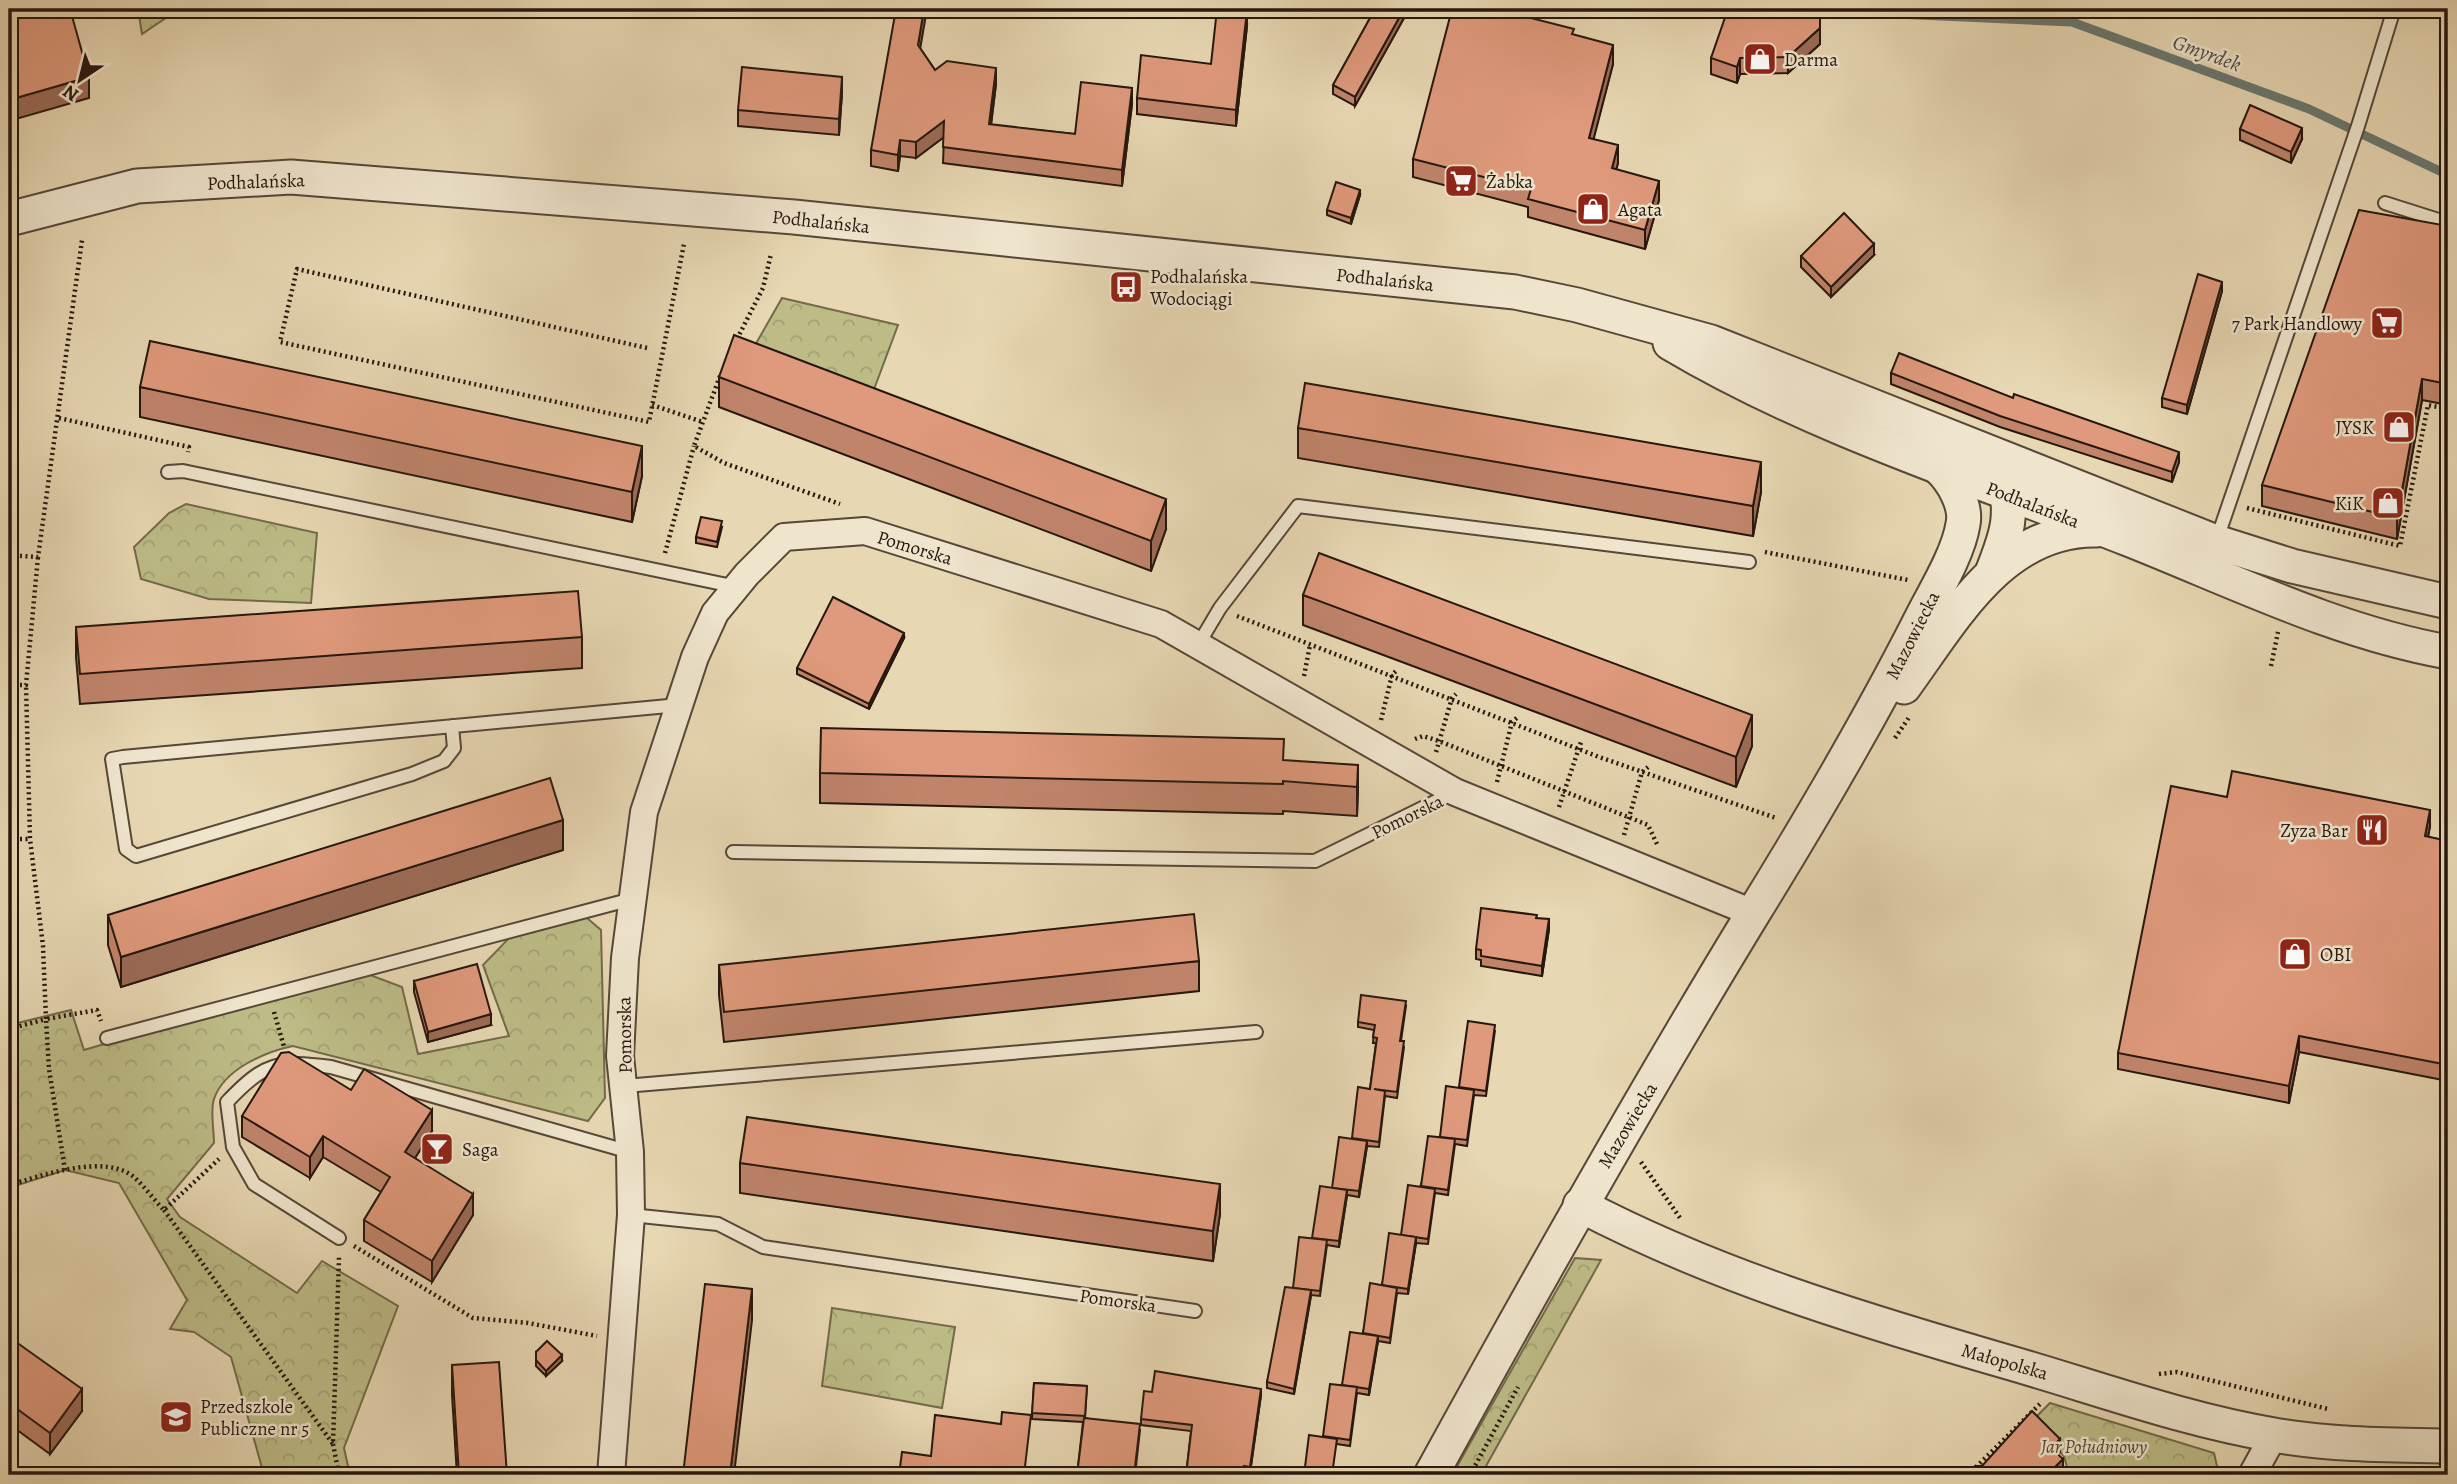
<svg xmlns="http://www.w3.org/2000/svg" width="2457" height="1484" viewBox="0 0 2457 1484" font-family="Alegreya,serif">
	<defs>
		<pattern id="grass-tufts" width="24" height="20" patternUnits="userSpaceOnUse" patternTransform="scale(1.75)"><rect width="24" height="20" fill="#bdbc87"/><path d="M3 7l-1-3M5 7V3M7 7l1-3M15 17l-1-3M17 17v-4M19 17l1-3" fill="none" stroke="#a2a173"/></pattern>
		<pattern id="park-crowns" width="20" height="18" patternUnits="userSpaceOnUse" patternTransform="scale(1.75)"><rect width="20" height="18" fill="#bdbc87"/><path d="M2 6a3 3 0 1 1 6 0M12 15a3 3 0 1 1 6 0" fill="none" stroke="#a2a173"/></pattern>
	</defs>
	<rect width="100%" height="100%" fill="#e7d7b2"/>
	<filter id="stains"><feTurbulence type="fractalNoise" baseFrequency=".00286" numOctaves="4"/><feColorMatrix values="0 0 0 0 .2 0 0 0 0 .09 0 0 0 0 .02 0 0 0 .5 -.17"/></filter>
	<radialGradient id="worn" r=".72"><stop offset=".6" stop-color="#630" stop-opacity="0"/><stop offset="1" stop-color="#630" stop-opacity=".3"/></radialGradient>
	<path fill="url(#grass-tufts)" stroke="#726a4a" stroke-width="2" d="M138,9h41l-37,25z"/>
	<g fill="url(#park-crowns)" stroke="#726a4a" stroke-width="2">
		<path d="M782,298l116,27 -25,67 -119,-45z"/>
		<path d="M186,504l131,29 -6,70 -102,-4 -68,-20 -7,-32 35,-34z"/>
		<path d="M581,913l20,17 4,168 -17,23 -295,-75c-28,6 -69,23 -79,53 -4,12 0,31 0,44l-47,56 13,18 117,76 25,-32 76,45 -54,142 6,27h-86l-33,-118 -37,-25 -24,-3 17,-29 -68,-117 -54,-13 -56,18v-163l62,-15 13,40 273,-80 45,17 16,67 91,-18 -26,-71 31,-32z"/>
		<path d="M1575,1258l26,2 -120,215h-29z"/>
		<path d="M832,1308l123,19 -13,81 -120,-22z"/>
		<path d="M2050,1403l164,50 5,22h-150l-5,-19 -34,-33z"/>
	</g>
	<g fill="none" stroke-linecap="round" stroke-linejoin="round">
		<g stroke="#6a7870" stroke-width="9">
			<path d="M1563,9l18,4 158,-3"/>
			<path d="M1809,10l263,12 237,87 139,66"/>
		</g>
		<defs>
			<g id="service">
				<path d="M2385,203l63,20"/>
				<path d="M168,472l15,-1 554,116"/>
				<path d="M2216,542l142,-416 36,-117"/>
				<path d="M1198,645l22,-37 78,-102 451,56"/>
				<path d="M452,726l2,22 -10,13 -32,13 -276,82 -10,-7 -14,-90 11,-2 556,-52"/>
				<path d="M733,852l582,9 140,-69"/>
				<path d="M107,1038l525,-139"/>
				<path d="M625,1086l631,-54"/>
				<path d="M631,1215l87,9 45,23 432,64"/>
				<path d="M339,1238l-85,-54 -21,-37 -6,-45c38,-40 51,-42 104,-35l299,85"/>
			</g>
			<g id="minor">
				<path d="M611,1475l20,-260 -1,-63 -10,-96 5,-98 19,-146 51,-155 20,-44 32,-39 37,-37 81,-6 296,93 294,168 298,121"/>
				<path d="M2252,1475l22,-40"/>
			</g>
			<g id="tertiary">
				<path d="M9,219l128,-33 154,-9 503,40 721,75 62,13 134,37 505,200 76,24 156,36"/>
				<path d="M1670,343c143,85 304,135 458,196 106,42 208,93 320,113"/>
				<path d="M1993,570c15,-38 20,-55 11,-95"/>
				<path d="M1904,687c49,-67 98,-159 193,-157"/>
				<path d="M1580,1205c131,69 276,113 417,154 92,26 183,60 277,76 57,10 116,10 174,11"/>
				<path d="M1431,1475c104,-190 210,-378 323,-563 58,-94 114,-189 164,-287 14,-29 40,-69 45,-101 4,-19 -11,-44 -24,-56"/>
			</g>
		</defs>
		<use href="#service" stroke="#564737" stroke-width="16"/>
		<use href="#minor" stroke="#564737" stroke-width="30"/>
		<use href="#tertiary" stroke="#564737" stroke-width="37"/>
		<g stroke="#26170e" stroke-width="4.5" stroke-dasharray="2 3.5" stroke-linecap="butt">
			<path d="M737,339l26,-51 8,-34"/>
			<path d="M647,348l-350,-79 -17,73 369,80 35,-178"/>
			<path d="M720,376l-26,70 30,17 116,41"/>
			<path d="M652,405l51,17"/>
			<path d="M59,418l130,29 -1,5"/>
			<path d="M2247,508l153,38 28,-141 20,4"/>
			<path d="M1765,552l143,28"/>
			<path d="M665,553l29,-107"/>
			<path d="M9,555l29,2 44,-317"/>
			<path d="M1237,616l362,141 177,61"/>
			<path d="M2271,666l7,-34"/>
			<path d="M1304,676l6,-31"/>
			<path d="M9,685h17l12,-128"/>
			<path d="M1381,720l11,-45 4,-4"/>
			<path d="M1895,738l15,-22"/>
			<path d="M1415,739l8,-3 16,5 209,84 9,19"/>
			<path d="M1436,752l16,-54 4,-4"/>
			<path d="M1497,782l15,-60 6,-5"/>
			<path d="M1559,807l22,-65"/>
			<path d="M1624,835l18,-63 6,-5"/>
			<path d="M9,839h21"/>
			<path d="M274,1012l10,35"/>
			<path d="M9,1029l37,-10 -3,-73 -13,-107 -4,-154"/>
			<path d="M1641,1162l39,56"/>
			<path d="M65,1170l-16,-101 -3,-50 51,-9 4,11"/>
			<path d="M9,1185c32,-9 97,-33 126,-7 10,9 19,22 29,32l55,-51"/>
			<path d="M164,1210l169,234 6,-187"/>
			<path d="M354,1246l119,72 55,5 69,13"/>
			<path d="M2159,1374l18,-2 151,37"/>
			<path d="M333,1444l6,31"/>
			<path d="M1470,1475l48,-88"/>
			<path d="M1968,1475l74,-73"/>
		</g>
		<use href="#service" stroke="#efe5cd" stroke-width="12"/>
		<use href="#minor" stroke="#efe5cd" stroke-width="26"/>
		<use href="#tertiary" stroke="#efe5cd" stroke-width="33"/>
	</g>
	<g fill="#c0846b" stroke="#26170e" stroke-width="2">
		<path d="M117,9h23v1l-21,5z"/>
		<path d="M1375,9h34l-54,97 -22,-12v-9z"/>
		<path d="M1820,9v35l-32,29 -48,1 -3,9 -26,-9v-16z"/>
		<path d="M1247,26l-11,100 -99,-12v-16l74,-34z"/>
		<path d="M1574,35l39,29 -20,75 25,24 -2,6 43,31 -14,49 -117,-32v-10l-115,-30v-18z"/>
		<path d="M920,48l15,22 61,14 -5,41 84,9 57,-30 -10,82 -179,-23 1,-26 -28,21 -16,-2 -2,15 -27,-5v-16z"/>
		<path d="M842,93l-3,42 -101,-9v-16z"/>
		<path d="M2240,129l62,10 -11,24 -51,-23z"/>
		<path d="M1360,195l-9,29 -24,-9v-5z"/>
		<path d="M2448,226v179l-26,-5 -25,139 -135,-33v-21z"/>
		<path d="M1874,255l-43,42 -30,-30v-11z"/>
		<path d="M2222,291l-35,123 -25,-7v-9z"/>
		<path d="M1891,373l288,89 -7,20 -172,-55 -109,-43z"/>
		<path d="M719,377l447,152 -15,42 -432,-164z"/>
		<path d="M140,387l502,89 -10,46 -492,-105z"/>
		<path d="M1298,428l463,64 -8,44 -455,-78z"/>
		<path d="M722,527l-5,20 -21,-4v-6z"/>
		<path d="M1303,595l449,151 -16,41 -433,-162z"/>
		<path d="M76,627l506,10v31l-502,36 -4,-47z"/>
		<path d="M904,638l-35,71 -72,-35v-6z"/>
		<path d="M1358,765l-1,51 -74,-5v3l-463,-11v-30z"/>
		<path d="M2227,797l203,29 -2,11 20,4v240l-149,-29 -10,51 -171,-34v-16z"/>
		<path d="M563,850l-442,137 -13,-42v-30z"/>
		<path d="M1537,918l12,11 -7,47 -61,-10v-6l-5,-1v-10z"/>
		<path d="M1199,961v30l-475,51 -5,-47v-30z"/>
		<path d="M414,981l77,44 -63,17 -14,-50z"/>
		<path d="M1406,1006l-5,35 3,6 -7,51 -12,-2 -6,51 -12,-1 -8,51 -12,-2 -8,52 -12,-2 -7,51 -9,-1 -17,99 -27,-6v-6l26,-94 59,-149 18,-50 6,-46h-3l1,-13 -16,-3v-5z"/>
		<path d="M1495,1030l-9,66 -12,-1 -7,51 -12,-2 -7,51 -13,-2 -7,51 -12,-1 -8,51 -11,-1 -7,50 -12,-2 -9,54 -12,-2 -7,53 -13,-2 -14,-7 19,-52 117,-297z"/>
		<path d="M351,1090l81,41 -17,27 58,57 -41,67 -68,-41v-21l17,-28 -58,-35 -13,21 -68,-41v-21z"/>
		<path d="M740,1163l480,51 -7,47 -473,-68z"/>
		<path d="M9,1337l73,74 -32,43 -41,-30z"/>
		<path d="M536,1352l26,9 -16,15 -10,-10z"/>
		<path d="M452,1365l55,110h-50l-5,-80z"/>
		<path d="M1034,1383l53,3 -2,32 55,12 -5,45h-58l6,-53 -51,-3z"/>
		<path d="M1152,1392l109,3 -11,78h-6v2h-58l5,-44 -50,-6v-6z"/>
	</g>
	<g fill="#9c6b57" stroke="#26170e" stroke-width="2">
		<path d="M924,9h3l-9,52v-16z"/>
		<path d="M1404,9h5l-54,97v-9z"/>
		<path d="M1247,10v16l-11,100v-16z"/>
		<path d="M1820,28v16l-32,29v-16z"/>
		<path d="M1613,45v19l-24,93v-19z"/>
		<path d="M1740,58v16l-3,9v-16z"/>
		<path d="M996,68v16l-7,57v-17z"/>
		<path d="M89,77v21l-80,23v-21z"/>
		<path d="M842,77v16l-3,42v-16z"/>
		<path d="M1132,88v16l-10,82v-16z"/>
		<path d="M944,121v16l-28,21v-16z"/>
		<path d="M2302,128v11l-11,24v-11z"/>
		<path d="M900,140v16l-2,15v-16z"/>
		<path d="M1618,145v18l-6,24v-19z"/>
		<path d="M1659,181v19l-14,49v-19z"/>
		<path d="M1360,190v5l-9,29v-6z"/>
		<path d="M1874,244v11l-43,42v-10z"/>
		<path d="M2222,282v9l-35,123v-9z"/>
		<path d="M2422,379v21l-25,139v-21z"/>
		<path d="M642,446v30l-10,46v-30z"/>
		<path d="M2179,452v10l-7,20v-10z"/>
		<path d="M1761,462v30l-8,44v-30z"/>
		<path d="M1166,499v30l-15,42v-30z"/>
		<path d="M904,633v5l-35,71v-5z"/>
		<path d="M1752,715v31l-16,41v-30z"/>
		<path d="M1358,765v29l-1,22v-29z"/>
		<path d="M2430,810v16l-5,26v-16z"/>
		<path d="M563,820v30l-442,137v-30z"/>
		<path d="M1549,919v10l-7,47v-10z"/>
		<path d="M491,1014v11l-63,17v-10z"/>
		<path d="M2299,1036v16l-10,51v-17z"/>
		<path d="M432,1110v21l-27,43v-22z"/>
		<path d="M323,1136v21l-13,21v-21z"/>
		<path d="M1367,1141v5l-8,51v-6z"/>
		<path d="M1220,1184v30l-7,47v-30z"/>
		<path d="M1347,1190v6l-8,51v-6z"/>
		<path d="M473,1194v21l-41,67v-21z"/>
		<path d="M1416,1237v6l-8,51v-5z"/>
		<path d="M752,1289v31l-18,155h-4z"/>
		<path d="M1311,1290v6l-17,98v-5z"/>
		<path d="M1378,1336v5l-9,54v-6z"/>
		<path d="M562,1355v6l-16,15v-5z"/>
		<path d="M82,1389v22l-32,43v-21z"/>
		<path d="M1261,1389v6l-11,78v-6z"/>
		<path d="M2060,1439v13l-9,9v-13z"/>
		<path d="M2063,1459v13l-3,3h-13z"/>
	</g>
	<g fill="#df997c" stroke="#26170e" stroke-width="2">
		<path d="M9,9h61l19,68 -80,23z"/>
		<path d="M896,9h28l-6,36 17,25 12,-9 49,7 -7,56 86,10 6,-52 51,6 -10,82 -179,-23 1,-26 -28,21 -16,-2 -2,15 -27,-5z"/>
		<path d="M1217,9l30,1 -11,100 -99,-12 4,-43 70,9z"/>
		<path d="M1375,9h29l-49,88 -22,-12z"/>
		<path d="M1452,9h43l79,20 -2,5 41,11 -24,93 29,7 -6,23 47,13 -14,49 -117,-31 3,-10 -118,-30z"/>
		<path d="M1728,9h92v19l-32,29 -48,1 -3,9 -26,-9z"/>
		<path d="M742,67l100,10 -3,42 -101,-9z"/>
		<path d="M2250,105l52,23 -11,24 -51,-23z"/>
		<path d="M1336,182l24,8 -9,28 -24,-8z"/>
		<path d="M2359,210l89,16v158l-26,-5 -25,139 -135,-33z"/>
		<path d="M1844,213l30,31 -43,43 -30,-31z"/>
		<path d="M2198,274l24,8 -35,123 -25,-7z"/>
		<path d="M734,335l432,164 -15,42 -432,-164z"/>
		<path d="M150,341l492,105 -10,46 -492,-105z"/>
		<path d="M1899,353l114,45 1,-4 165,58 -7,20 -172,-56 -109,-43z"/>
		<path d="M1305,383l456,79 -8,44 -455,-78z"/>
		<path d="M701,517l21,4 -5,21 -21,-5z"/>
		<path d="M1319,553l433,162 -16,42 -433,-162z"/>
		<path d="M578,591l4,46 -502,37 -4,-47z"/>
		<path d="M833,597l71,36 -35,71 -72,-36z"/>
		<path d="M821,728l463,11 -1,21 75,5 -1,22 -74,-6v3l-463,-11z"/>
		<path d="M2232,771l198,39 -5,26 23,5v224l-149,-29 -10,50 -171,-33 53,-267 56,11z"/>
		<path d="M550,778l13,42 -442,137 -13,-42z"/>
		<path d="M1481,908l56,7 -1,3 13,1 -7,47 -61,-10v-6l-5,-1z"/>
		<path d="M1194,914l5,47 -475,51 -5,-47z"/>
		<path d="M477,964l14,50 -63,18 -14,-51z"/>
		<path d="M1361,995l45,6 -6,40h4l-7,51 -23,-3 11,2 -6,51 -27,-4 6,-51 12,2 7,-51 -4,-1 2,-12 -17,-3z"/>
		<path d="M1468,1021l27,4 -9,66 -27,-4z"/>
		<path d="M289,1052l62,38 13,-21 68,41 -27,42 68,42 -41,67 -68,-41 26,-43 -67,-41 -13,21 -68,-41 39,-63z"/>
		<path d="M1446,1086l28,4 -7,50 -27,-3z"/>
		<path d="M747,1117l473,67 -7,47 -473,-68z"/>
		<path d="M1428,1136l27,3 -7,51 -27,-4z"/>
		<path d="M1339,1137l28,4 -8,50 -27,-3z"/>
		<path d="M1408,1185l27,4 -7,50 -27,-4z"/>
		<path d="M1320,1186l27,4 -8,51 -27,-3z"/>
		<path d="M1389,1233l27,4 -8,52 -26,-4z"/>
		<path d="M1299,1237l28,3 -7,51 -27,-3z"/>
		<path d="M1370,1283l27,5 -7,50 -27,-5z"/>
		<path d="M705,1284l47,5 -22,186h-47z"/>
		<path d="M1285,1287l26,3 -17,99 -27,-7z"/>
		<path d="M1350,1332l28,4 -9,53 -27,-4z"/>
		<path d="M9,1337l73,52 -32,44 -41,-30z"/>
		<path d="M547,1341l15,14 -16,16 -10,-11v-8z"/>
		<path d="M499,1362l8,113h-48l-7,-110z"/>
		<path d="M1155,1371l106,18 -11,78 -6,-1 -1,9h-57l6,-50 -51,-6 3,-28 8,1z"/>
		<path d="M1034,1383l53,3 -2,30 -53,-3z"/>
		<path d="M1330,1384l27,3 -7,53 -27,-4z"/>
		<path d="M2032,1411l28,28 -9,9 12,11 -16,16h-80l8,-9h7z"/>
		<path d="M1002,1412l29,3 -7,60h-125l3,-23 29,4 4,-41 66,9z"/>
		<path d="M1084,1418l56,6 -6,51h-57z"/>
		<path d="M1309,1435l28,4 -5,36h-28z"/>
		<path d="M2331,1468l12,7h-17z"/>
	</g>
	<defs>
		<symbol id="shop-square" viewBox="-11 -11 22 22"><rect x="-9" y="-9" width="18" height="18" rx="4" fill="#8f2418" stroke="#efe5cd"/><path d="M-5-2.5h2.3a2.7 3.5 0 0 1 5.4 0H5L5.5 6h-11ZM-1.5-2.5h3a1.5 2.3 0 0 0-3 0Z" fill="#fff"/></symbol>
		<symbol id="supermarket-square" viewBox="-11 -11 22 22"><rect x="-9" y="-9" width="18" height="18" rx="4" fill="#8f2418" stroke="#efe5cd"/><path d="M-6-5.5h2.5l.6 2H6L4.5 2H-2.5L-4.4-4H-6ZM-1.5 3.2a1.3 1.3 0 1 0 .1 0ZM3 3.2a1.3 1.3 0 1 0 .1 0Z" fill="#fff"/></symbol>
		<symbol id="bus-square" viewBox="-11 -11 22 22"><rect x="-9" y="-9" width="18" height="18" rx="4" fill="#8f2418" stroke="#efe5cd"/><path d="M-5-6H5V4H4V6H2V4H-2V6H-4V4H-5ZM-3.5-4V0h7V-4ZM-3.5 1.2v1.5H-2V1.2ZM2 1.2v1.5H3.5V1.2Z" fill="#fff"/></symbol>
		<symbol id="restaurant-square" viewBox="-11 -11 22 22"><rect x="-9" y="-9" width="18" height="18" rx="4" fill="#8f2418" stroke="#efe5cd"/><path d="M-5-6h1v4h1v-4h1v4h1v-4h1v5L-1.5 .5V6h-2V.5L-5-1ZM5-6V6H3V1.5H1.5Q1.5-4 5-6Z" fill="#fff"/></symbol>
		<symbol id="bar-square" viewBox="-11 -11 22 22"><rect x="-9" y="-9" width="18" height="18" rx="4" fill="#8f2418" stroke="#efe5cd"/><path d="M-6-5H6L.8 .8V4.5H3.5V6h-7V4.5H-.8V.8Z" fill="#fff"/></symbol>
		<symbol id="school-square" viewBox="-11 -11 22 22"><rect x="-9" y="-9" width="18" height="18" rx="4" fill="#8f2418" stroke="#efe5cd"/><path d="M0-5L7-2L0 1L-7-2ZM-4 1L0 2.5L4 1V4Q0 6-4 4Z" fill="#fff"/></symbol>
	</defs>
	<g fill-rule="evenodd">
		<use href="#shop-square" x="1741" y="40" width="38" height="38"/>
		<use href="#supermarket-square" x="1442" y="162" width="38" height="38"/>
		<use href="#shop-square" x="1574" y="190" width="38" height="38"/>
		<use href="#bus-square" x="1107" y="268" width="38" height="38"/>
		<use href="#supermarket-square" x="2368" y="304" width="38" height="38"/>
		<use href="#shop-square" x="2380" y="408" width="38" height="38"/>
		<use href="#shop-square" x="2369" y="484" width="38" height="38"/>
		<use href="#restaurant-square" x="2353" y="811" width="38" height="38"/>
		<use href="#shop-square" x="2276" y="935" width="38" height="38"/>
		<use href="#bar-square" x="418" y="1130" width="38" height="38"/>
		<use href="#school-square" x="157" y="1398" width="38" height="38"/>
	</g>
	<g text-anchor="middle" stroke-width="5" stroke-linejoin="round" paint-order="stroke">
		<g font-size="19" fill="#26170e" stroke="#efe5cd" text-anchor="start">
			<text x="1784" y="66">Darma</text>
			<text x="1486" y="188">Żabka</text>
			<text x="1618" y="216">Agata</text>
			<text x="1150" y="283">Podhalańska<tspan x="1150" dy="22">Wodociągi</tspan></text>
			<text x="2362" y="330" text-anchor="end">7 Park Handlowy</text>
			<text x="2374" y="434" text-anchor="end">JYSK</text>
			<text x="2364" y="510" text-anchor="end">KiK</text>
			<text x="2348" y="837" text-anchor="end">Zyza Bar</text>
			<text x="2320" y="961">OBI</text>
			<text x="462" y="1156">Saga</text>
			<text x="200" y="1413">Przedszkole<tspan x="200" dy="22">Publiczne nr 5</tspan></text>
		</g>
		<g font-size="19" fill="#26170e" stroke="#efe5cd">
			<text transform="translate(256 181) rotate(-2)" y="7">Podhalańska</text>
			<text transform="translate(821 221) rotate(6)" y="7">Podhalańska</text>
			<text transform="translate(1385 279) rotate(6)" y="7">Podhalańska</text>
			<text transform="translate(2033 504) rotate(21)" y="7">Podhalańska</text>
			<text transform="translate(915 547) rotate(17)" y="7">Pomorska</text>
			<text transform="translate(1912 635) rotate(-63)" y="7">Mazowiecka</text>
			<text transform="translate(1407 816) rotate(-26)" y="7">Pomorska</text>
			<text transform="translate(624 1035) rotate(-91)" y="7">Pomorska</text>
			<text transform="translate(1627 1125) rotate(-59)" y="7">Mazowiecka</text>
			<text transform="translate(1118 1300) rotate(8)" y="7">Pomorska</text>
			<text transform="translate(2005 1361) rotate(16)" y="7">Małopolska</text>
		</g>
		<g font-size="19" font-style="italic" fill="#534932" stroke="#efe5cd">
			<text x="2094" y="1453">Jar Południowy</text>
		</g>
		<g font-size="21" font-style="italic" fill="#4e4f47" stroke="#efe5cd">
			<text transform="translate(2207 53) rotate(20)" y="7">Gmyrdek</text>
		</g>
	</g>
	<rect width="2457" height="1484" fill="none" stroke="#e7d7b2" stroke-width="35"/>
	<rect x="10" y="10" width="2436" height="1463" fill="none" stroke="#26170e" stroke-width="3.5"/>
	<rect x="18" y="18" width="2422" height="1449" fill="none" stroke="#26170e" stroke-width="2"/>
	<g transform="translate(80 80) rotate(215)" stroke="#efe5cd" stroke-width="5" paint-order="stroke">
	<path d="M0-5L12 26L0 18L-12 26Z" fill="#26170e"/>
	<text y="-10" font-size="19" font-weight="bold" text-anchor="middle" fill="#26170e">N</text>
	</g>
	<rect width="100%" height="100%" filter="url(#stains)"/>
	<rect width="100%" height="100%" fill="url(#worn)"/>
</svg>
